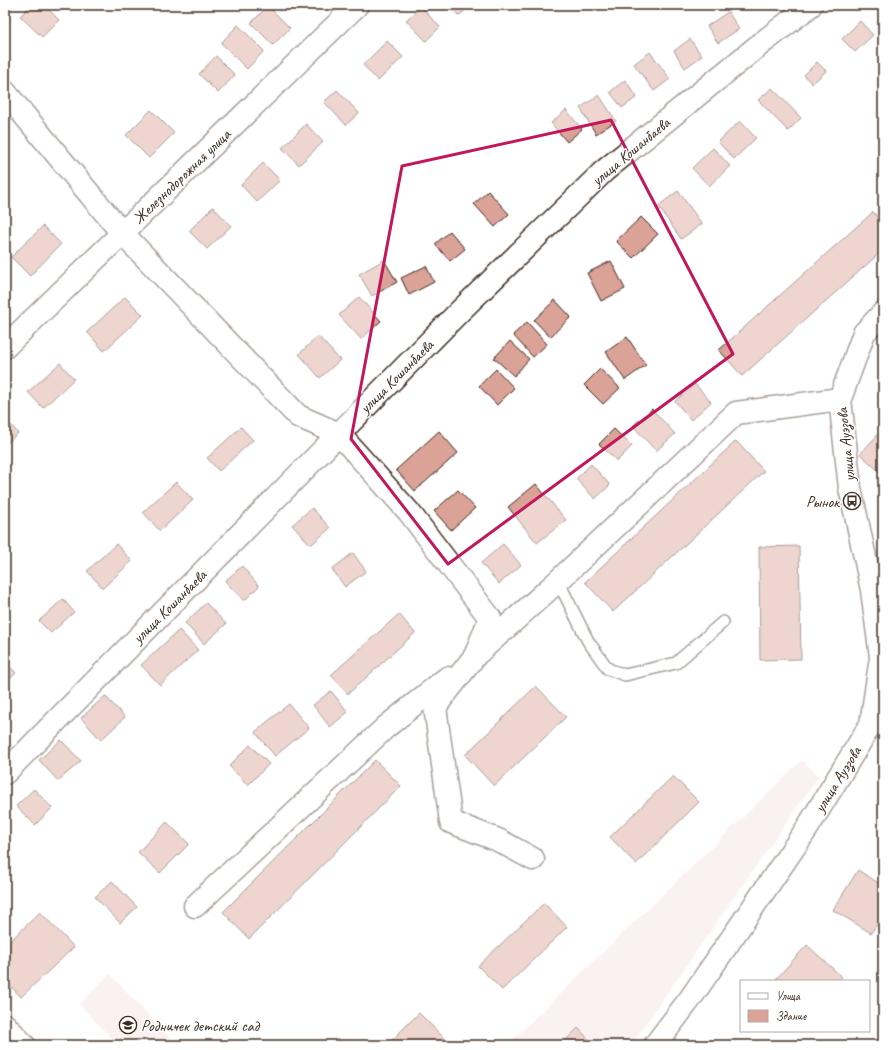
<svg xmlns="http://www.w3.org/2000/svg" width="888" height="1050" viewBox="0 0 888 1050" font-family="Caveat,sans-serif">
	<rect width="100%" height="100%" fill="#fff"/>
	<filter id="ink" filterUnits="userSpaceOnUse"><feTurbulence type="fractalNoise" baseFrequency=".025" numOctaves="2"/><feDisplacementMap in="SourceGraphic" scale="8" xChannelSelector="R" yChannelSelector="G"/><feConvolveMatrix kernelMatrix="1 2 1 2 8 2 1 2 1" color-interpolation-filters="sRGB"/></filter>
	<g filter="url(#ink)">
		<g fill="#f4e3e0">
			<path d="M802,760l17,16 -188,269h-124z"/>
			<path d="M110,974l67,71h-59l-39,-41z"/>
		</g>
		<g fill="#dba298" stroke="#3b2a1e">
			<path d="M31,5h13l15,15 -17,17 -22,-21z"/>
			<path d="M448,5h22l-11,11z"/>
			<path d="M268,6l22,22 -17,17 -22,-22z"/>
			<path d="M421,7l19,20 -14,14 -20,-21z"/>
			<path d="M728,12l11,17 -21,14 -11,-17z"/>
			<path d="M860,21l13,14 -18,17 -13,-13z"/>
			<path d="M238,25l26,26 -17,18 -26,-26z"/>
			<path d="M690,39l12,17 -17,12 -11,-17z"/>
			<path d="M387,41l16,16 -25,24 -15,-16z"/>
			<path d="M650,52l20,27 -16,12 -20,-27z"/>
			<path d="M216,56l19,19 -17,18 -19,-19z"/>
			<path d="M817,62l9,9 -14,13 -8,-9z"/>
			<path d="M625,80l12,17 -15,11 -12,-16z"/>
			<path d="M772,88l29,30 -13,13 -30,-31z"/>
			<path d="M337,90l22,23 -13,12 -22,-23z"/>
			<path d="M599,95l17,26 -20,13 -16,-26z"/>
			<path d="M151,110l23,23 -25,25 -23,-23z"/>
			<path d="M566,110l16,19 -15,13 -16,-19z"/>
			<path d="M740,121l16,17 -22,21 -16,-17z"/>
			<path d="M306,124l17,18 -24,23 -17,-17z"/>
			<path d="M713,148l17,18 -21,20 -17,-18z"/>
			<path d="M263,163l17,17 -23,22 -16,-17z"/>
			<path d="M488,191l21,23 -14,13 -21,-23z"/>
			<path d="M678,191l24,33 -21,15 -23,-33z"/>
			<path d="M213,207l18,19 -24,23 -18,-18z"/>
			<path d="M873,212l10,11v27l-141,126 -23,-26z"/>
			<path d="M641,217l17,17 -25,24 -17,-17z"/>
			<path d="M43,226l18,18 -31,32 -19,-19z"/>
			<path d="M450,231l15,18 -15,12 -15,-17z"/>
			<path d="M384,260l13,22 -25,14 -13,-22z"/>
			<path d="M611,261l14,28 -24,12 -14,-28z"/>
			<path d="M426,266l8,16 -25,13 -8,-17z"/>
			<path d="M125,297l18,18 -39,36 -17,-19z"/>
			<path d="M359,297l22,24 -20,18 -22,-24z"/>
			<path d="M555,300l16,17 -21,20 -16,-17z"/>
			<path d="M527,322l20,22 -14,13 -20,-22z"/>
			<path d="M318,336l22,24 -20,18 -21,-24z"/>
			<path d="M627,337l19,28 -21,15 -19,-28z"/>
			<path d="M510,341l19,18 -15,17 -20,-18z"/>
			<path d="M60,363l14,16 -31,29 -15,-16z"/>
			<path d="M496,369l18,19 -17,17 -18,-19z"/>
			<path d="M600,369l20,19 -17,16 -19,-19z"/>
			<path d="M695,384l16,18 -20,18 -16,-19z"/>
			<path d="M652,409l23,25 -19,17 -23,-25z"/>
			<path d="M5,418l13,15 -13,12z"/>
			<path d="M241,427l12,13 -34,31 -12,-13z"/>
			<path d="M614,429l18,17 -15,15 -18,-17z"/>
			<path d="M883,429v46l-23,-21z"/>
			<path d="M439,431l19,22 -43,38 -19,-21z"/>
			<path d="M736,441l28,30 -151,141 -28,-30z"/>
			<path d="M591,464l19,21 -15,14 -19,-20z"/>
			<path d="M176,482l17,18 -33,31 -17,-19z"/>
			<path d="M536,484l30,36 -29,23 -29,-36z"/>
			<path d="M458,490l17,18 -24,22 -17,-19z"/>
			<path d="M312,508l18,20 -19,17 -19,-20z"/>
			<path d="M116,544l16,17 -29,27 -16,-17z"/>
			<path d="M503,544l18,21 -22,19 -18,-21z"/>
			<path d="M799,546l2,113 -41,1 -1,-113z"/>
			<path d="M353,553l13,18 -21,16 -13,-18z"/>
			<path d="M242,566l17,20 -15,15 -19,-20z"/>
			<path d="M63,599l11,13 -23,21 -12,-12z"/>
			<path d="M206,603l20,21 -22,20 -19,-21z"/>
			<path d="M399,614l16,19 -67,61 -17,-19z"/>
			<path d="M179,630l19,20 -38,35 -19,-20z"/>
			<path d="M5,662l11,11 -11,10z"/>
			<path d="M536,686l30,31 -72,69 -29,-31z"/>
			<path d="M331,691l17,21 -18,15 -17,-22z"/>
			<path d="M105,696l20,21 -24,23 -20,-22z"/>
			<path d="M289,704l20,24 -34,28 -20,-24z"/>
			<path d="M61,740l20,21 -23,20 -19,-21z"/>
			<path d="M250,745l19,19 -21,21 -19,-19z"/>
			<path d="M375,760l26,26 -152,153 -26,-27z"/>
			<path d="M673,776l26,26 -63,62 -26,-27z"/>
			<path d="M34,789l18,19 -17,17 -19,-19z"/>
			<path d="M167,822l22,22 -29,29 -22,-21z"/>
			<path d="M858,870l25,16v30l-12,17 -38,-23z"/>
			<path d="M112,881l25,26 -17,16 -25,-26z"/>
			<path d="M544,903l23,24 -65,63 -24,-24z"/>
			<path d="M40,912l34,35 -53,50 -16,-17v-34z"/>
			<path d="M807,945l35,32 -4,4h-60l-2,-2z"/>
			<path d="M419,1013l28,28 -5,4h-55z"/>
			<path d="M578,1028l16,17h-33z"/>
		</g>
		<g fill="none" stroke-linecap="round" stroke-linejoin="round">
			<defs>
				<path id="service" d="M558,581l30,60 20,28 17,6 51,-12 47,-41"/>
				<g id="minor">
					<path d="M5,92l117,141 176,183 41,18 70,78 81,106 -15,38 -40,51 16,115 47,18 35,19"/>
					<path d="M5,347l352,-342"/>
					<path d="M479,652l79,-71 178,-168 104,-14"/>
					<path d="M5,773l455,-462 144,-140 154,-125 53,-41"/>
					<path d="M195,906l191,-179 61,-49"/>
					<path d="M5,1025l19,20"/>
					<path d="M655,1045l35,-46 116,-169 65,-106 10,-67 -9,-67 -22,-102 -10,-89 24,-66 19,-20"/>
				</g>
			</defs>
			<use href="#service" stroke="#3b2a1e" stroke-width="14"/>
			<use href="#minor" stroke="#3b2a1e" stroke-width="25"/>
			<use href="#service" stroke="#fff" stroke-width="11"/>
			<use href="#minor" stroke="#fff" stroke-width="22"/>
		</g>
	</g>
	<path d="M0 0H888V1050H0ZM611,120l122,234 -285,210 -97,-125 51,-273z" fill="#fff" fill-opacity=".55" fill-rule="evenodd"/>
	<path fill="none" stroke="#c2185b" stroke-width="3" stroke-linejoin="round" d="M611,120l122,234 -285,210 -97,-125 51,-273z"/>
	<defs>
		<symbol id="bus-ring" viewBox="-11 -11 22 22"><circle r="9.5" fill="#fff" stroke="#3b2a1e" stroke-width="1.5"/><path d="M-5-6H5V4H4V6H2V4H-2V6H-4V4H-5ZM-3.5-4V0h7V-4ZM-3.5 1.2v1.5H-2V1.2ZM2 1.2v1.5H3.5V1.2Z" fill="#3b2a1e"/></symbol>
		<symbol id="school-ring" viewBox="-11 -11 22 22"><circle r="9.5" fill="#fff" stroke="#3b2a1e" stroke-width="1.5"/><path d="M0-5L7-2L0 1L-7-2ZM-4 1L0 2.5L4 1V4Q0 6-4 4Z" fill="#3b2a1e"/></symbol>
	</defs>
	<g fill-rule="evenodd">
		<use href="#bus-ring" x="842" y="491" width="20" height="20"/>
		<use href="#school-ring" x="118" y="1015" width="20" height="20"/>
	</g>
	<g text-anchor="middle" stroke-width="3" stroke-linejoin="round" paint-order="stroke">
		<g font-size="16" fill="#3b2a1e" stroke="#fff">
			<text transform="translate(630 151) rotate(-40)" y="6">улица Кошанбаева</text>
			<text transform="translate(181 176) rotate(-44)" y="6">Железнодорожная улица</text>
			<text transform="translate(396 376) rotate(-45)" y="6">улица Кошанбаева</text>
			<text transform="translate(845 445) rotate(-96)" y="6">улица Ауэзова</text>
			<text transform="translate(169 606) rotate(-45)" y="6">улица Кошанбаева</text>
			<text transform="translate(837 779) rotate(-58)" y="6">улица Ауэзова</text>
		</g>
		<g font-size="16" fill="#3b2a1e" stroke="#fff" text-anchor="end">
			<text x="839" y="507">Рынок</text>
			<text x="141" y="1031" text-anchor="start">Родничек детский сад</text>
		</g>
	</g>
	<rect width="888" height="1050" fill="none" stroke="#fff" stroke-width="20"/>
	<rect x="10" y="10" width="868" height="1030" fill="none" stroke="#3b2a1e" stroke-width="1.5" filter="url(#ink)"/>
	<rect x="740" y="980" width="130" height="52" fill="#ffffff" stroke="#b1aaa5"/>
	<rect x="748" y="993" width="20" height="6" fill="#ffffff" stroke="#b1aaa5"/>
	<text x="776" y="1000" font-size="12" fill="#3b2a1e">Улица</text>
	<rect x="748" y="1010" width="20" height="12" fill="#dba298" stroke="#b1aaa5"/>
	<text x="776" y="1020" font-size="12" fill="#3b2a1e">Здание</text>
</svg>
